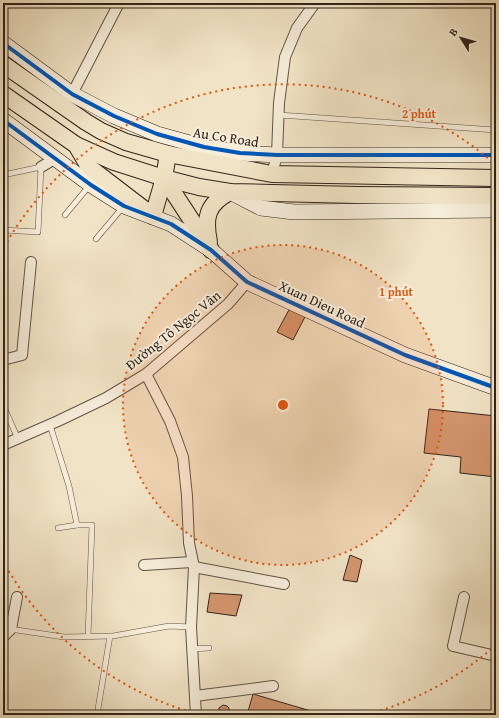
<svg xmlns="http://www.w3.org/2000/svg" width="499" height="718" viewBox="0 0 499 718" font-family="'Gentium Book Plus',serif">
	<rect width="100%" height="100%" fill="#f1e4c6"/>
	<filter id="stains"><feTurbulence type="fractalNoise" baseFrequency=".005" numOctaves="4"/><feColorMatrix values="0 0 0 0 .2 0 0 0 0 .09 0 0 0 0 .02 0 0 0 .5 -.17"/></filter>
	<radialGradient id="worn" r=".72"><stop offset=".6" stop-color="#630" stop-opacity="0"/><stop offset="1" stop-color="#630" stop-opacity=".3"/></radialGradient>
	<g fill="#d4966f" stroke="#312319">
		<path d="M291,306l16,7 -14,27 -16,-8z"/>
		<path d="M429,409l67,7v61l-36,-4 1,-16 -37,-4z"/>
		<path d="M350,555l12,5 -5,22 -14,-2z"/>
		<path d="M210,593l32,2 -6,21 -29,-4z"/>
		<path d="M253,694l58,17 -1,4h-63z"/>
		<path d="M223,705l4,1 2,2v7h-11l1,-7z"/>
	</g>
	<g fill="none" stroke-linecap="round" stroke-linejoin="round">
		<defs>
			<g id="lane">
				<path d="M279,115l217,15"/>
				<path d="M3,175l38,-8 -3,65 -35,-2"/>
				<path d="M65,215l25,-30"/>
				<path d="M96,239l27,-32"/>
				<path d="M3,405l15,34"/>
				<path d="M50,425l19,61 8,39"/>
				<path d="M58,528l19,-3h15l-4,111"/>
				<path d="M3,628l61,9 49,-1 56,-10 22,1"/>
				<path d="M192,649l17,-1"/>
				<path d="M97,715l13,-79"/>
			</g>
			<g id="street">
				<path d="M72,94l47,-91"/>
				<path d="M41,167l15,-9"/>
				<path d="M272,174l5,-19 2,-52 6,-46 12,-29 18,-25"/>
				<path d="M3,360l19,-5 9,-93"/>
				<path d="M146,374l24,47 13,36 4,39 2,47 5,24 -3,60 5,88"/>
				<path d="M3,445l55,-24 48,-23 40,-24 82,-70 19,-22"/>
				<path d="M144,565l48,-3"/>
				<path d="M194,567l90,17"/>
				<path d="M464,597l-11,49 43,10"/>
				<path d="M3,637l8,-8 6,-32"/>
				<path d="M195,696l78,-10"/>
			</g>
			<g id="secondary">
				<path d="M3,43l69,51 42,22 43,18 47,13 36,6 37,2h219"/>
				<path d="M3,120l88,65 33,21 47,18 40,26 36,32 158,73 91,33"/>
				<path d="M230,192l31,16 33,4 202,-2"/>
			</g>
			<g id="primary">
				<path d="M3,64l83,58 15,9 25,11 42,12 104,20 224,4"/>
				<path d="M3,94l73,51 38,17 50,16 35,9 31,5 42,1 85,2 139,1"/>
				<path d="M76,145l13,22 64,49 11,-38 4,-24"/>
				<path d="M164,178l47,72"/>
				<path d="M209,242c-5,-25 -2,-38 21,-50"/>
			</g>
		</defs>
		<use href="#lane" stroke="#615344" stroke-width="6"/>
		<use href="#street" stroke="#615344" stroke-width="12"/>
		<use href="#secondary" stroke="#312319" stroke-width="16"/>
		<use href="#primary" stroke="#312319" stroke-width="18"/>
		<use href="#lane" stroke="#f6edda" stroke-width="5"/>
		<use href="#street" stroke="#f6edda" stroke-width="10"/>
		<use href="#secondary" stroke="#f6edda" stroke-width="15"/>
		<use href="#primary" stroke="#f1e4c6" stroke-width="16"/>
		<defs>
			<g id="cycleway">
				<path d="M3,43l69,51 42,22 43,18 47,13 36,6 37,2h219"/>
				<path d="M3,120l88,65 33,21 47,18 40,26 36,32 158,73 91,33"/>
			</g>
		</defs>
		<use href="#cycleway" stroke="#f6edda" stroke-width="6"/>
		<use href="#cycleway" stroke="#0057b8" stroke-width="4"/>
	</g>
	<circle cx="283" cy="405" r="160" fill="#df560d" fill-opacity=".12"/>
	<g fill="none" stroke="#df560d" stroke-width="2" stroke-dasharray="2 4">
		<circle cx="283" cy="405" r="160"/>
		<path d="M496 645A321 321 0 0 1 369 714M197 714A321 321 0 0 1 4 563M4 247A321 321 0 0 1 496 165"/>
	</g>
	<g text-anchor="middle" stroke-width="4" stroke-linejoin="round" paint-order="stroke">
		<g font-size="14" fill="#312319" stroke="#f6edda">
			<text transform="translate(226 137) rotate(9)" y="5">Au Co Road</text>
			<text transform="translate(322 304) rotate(25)" y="5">Xuan Dieu Road</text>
			<text transform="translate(173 330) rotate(-39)" y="5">Đường Tô Ngọc Vân</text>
		</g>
	</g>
	<circle cx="283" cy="405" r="6" fill="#df560d" stroke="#f6edda" stroke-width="2"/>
	<g font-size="12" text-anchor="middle" font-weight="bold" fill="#df560d" stroke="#f6edda" stroke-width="4" stroke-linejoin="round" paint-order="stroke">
		<text x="419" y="118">2 phút</text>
		<text x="396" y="296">1 phút</text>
	</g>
	<rect width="499" height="718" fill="none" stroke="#f1e4c6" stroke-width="16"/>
	<rect x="4" y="4" width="491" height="710" fill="none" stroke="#312319" stroke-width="2"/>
	<rect x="8" y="8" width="483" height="702" fill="none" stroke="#312319"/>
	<g transform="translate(461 38) rotate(307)" stroke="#f6edda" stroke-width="3" paint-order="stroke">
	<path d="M0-3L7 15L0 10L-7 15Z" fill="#312319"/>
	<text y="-6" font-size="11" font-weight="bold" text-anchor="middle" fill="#312319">B</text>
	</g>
	<rect width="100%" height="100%" filter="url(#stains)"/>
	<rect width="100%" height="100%" fill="url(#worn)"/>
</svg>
